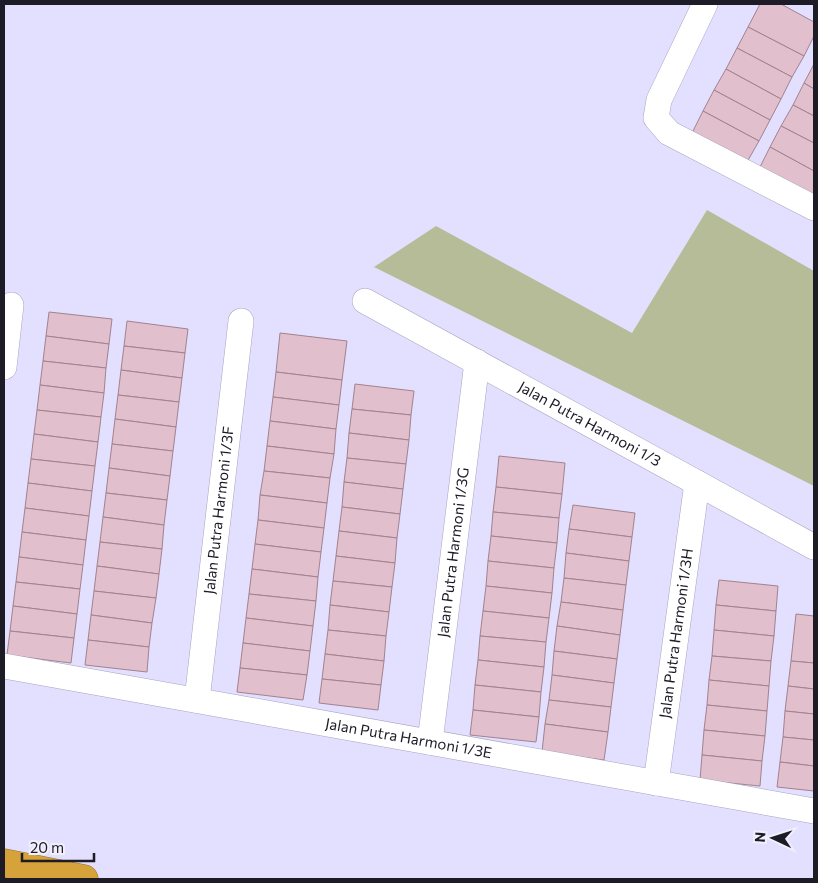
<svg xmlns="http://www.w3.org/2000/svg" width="818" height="883" viewBox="0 0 818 883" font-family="Commissioner,sans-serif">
	<rect width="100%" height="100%" fill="#e3dffe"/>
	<path fill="#b6bc97" d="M707,210l107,61v215l-440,-219 62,-41 196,107z"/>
	<g fill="#e1bfcd" stroke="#a2828f">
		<path d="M760,4h21l33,18v14l-10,20 -56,-29z"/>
		<path d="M748,27l56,29 -12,21 -55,-29z"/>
		<path d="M737,48l55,29 -11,22 -55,-30z"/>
		<path d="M814,64v25l-10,-6z"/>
		<path d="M726,69l55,30 -11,21 -56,-30z"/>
		<path d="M804,83l10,6v27l-21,-11z"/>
		<path d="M714,90l56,30 -11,21 -56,-30z"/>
		<path d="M793,105l21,11v27l-33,-17z"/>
		<path d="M703,111l56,30 -12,21 -55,-29z"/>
		<path d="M781,126l33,17v28l-44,-24z"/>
		<path d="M770,147l44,24v28l-55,-30z"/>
		<path d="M49,312l63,7 -3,25 -63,-8z"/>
		<path d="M127,321l61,8 -3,24 -61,-7z"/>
		<path d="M280,333l67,8 -5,39 -66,-8z"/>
		<path d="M46,336l63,8 -3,24 -63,-7z"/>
		<path d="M124,346l61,7 -3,25 -61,-8z"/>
		<path d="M43,361l63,7 -2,25 -64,-8z"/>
		<path d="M121,370l61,8 -3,24 -61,-7z"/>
		<path d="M276,372l66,8 -3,25 -66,-8z"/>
		<path d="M355,384l59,7 -3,24 -59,-6z"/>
		<path d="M40,385l64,8 -3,24 -64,-7z"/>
		<path d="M118,395l61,7 -3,25 -61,-8z"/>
		<path d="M273,397l66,8 -3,24 -66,-8z"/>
		<path d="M352,409l59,6 -2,25 -60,-7z"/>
		<path d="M37,410l64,7 -3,25 -64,-8z"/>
		<path d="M115,419l61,8 -3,24 -61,-7z"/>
		<path d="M270,421l66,8 -2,25 -67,-8z"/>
		<path d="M349,433l60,7 -3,24 -59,-6z"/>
		<path d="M34,434l64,8 -3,24 -64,-7z"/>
		<path d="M112,444l61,7 -3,25 -61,-8z"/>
		<path d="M267,446l67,8 -4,24 -66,-7z"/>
		<path d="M499,456l66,7 -3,31 -66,-7z"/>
		<path d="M347,458l59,6 -3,25 -59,-7z"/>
		<path d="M31,459l64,7 -3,25 -64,-8z"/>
		<path d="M109,468l61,8 -3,24 -61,-7z"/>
		<path d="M264,471l66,7 -3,25 -67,-8z"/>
		<path d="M344,482l59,7 -3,25 -58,-7z"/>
		<path d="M28,483l64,8 -3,25 -64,-8z"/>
		<path d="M496,487l66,7 -3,24 -66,-6z"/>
		<path d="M106,493l61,7 -3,25 -61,-8z"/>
		<path d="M260,495l67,8 -3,25 -66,-8z"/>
		<path d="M573,505l62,8 -3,24 -63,-8z"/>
		<path d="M342,507l58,7 -3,24 -58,-7z"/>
		<path d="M25,508l64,8 -3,24 -64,-8z"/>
		<path d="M493,512l66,6 -2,25 -66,-7z"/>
		<path d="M103,517l61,8 -2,24 -62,-7z"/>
		<path d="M258,520l66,8 -3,24 -66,-8z"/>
		<path d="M569,529l63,8 -3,24 -63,-8z"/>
		<path d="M339,531l58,7 -2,25 -59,-7z"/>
		<path d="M22,532l64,8 -3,25 -64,-8z"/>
		<path d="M491,536l66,7 -3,25 -66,-7z"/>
		<path d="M100,542l62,7 -3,25 -62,-8z"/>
		<path d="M255,544l66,8 -3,25 -66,-8z"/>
		<path d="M566,553l63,8 -3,24 -62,-7z"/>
		<path d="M336,556l59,7 -3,24 -59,-6z"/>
		<path d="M19,557l64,8 -3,24 -64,-7z"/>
		<path d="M488,561l66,7 -2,25 -66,-7z"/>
		<path d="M97,566l62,8 -3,24 -62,-7z"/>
		<path d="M252,569l66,8 -2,24 -67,-7z"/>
		<path d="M564,578l62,7 -3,25 -62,-8z"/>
		<path d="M719,580l59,6 -2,25 -60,-6z"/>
		<path d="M333,581l59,6 -3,25 -59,-7z"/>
		<path d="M16,582l64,7 -3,25 -64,-8z"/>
		<path d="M486,586l66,7 -3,25 -66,-7z"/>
		<path d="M94,591l62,7 -4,25 -61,-8z"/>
		<path d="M249,594l67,7 -3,25 -67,-8z"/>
		<path d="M561,602l62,8 -3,25 -63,-9z"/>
		<path d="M330,605l59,7 -3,24 -58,-6z"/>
		<path d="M716,605l60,6 -2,25 -60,-6z"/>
		<path d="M13,606l64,8 -3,24 -64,-7z"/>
		<path d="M483,611l66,7 -3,24 -66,-6z"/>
		<path d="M796,614l18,2v47l-23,-2z"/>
		<path d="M91,615l61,8 -3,24 -61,-7z"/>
		<path d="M246,618l67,8 -3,25 -67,-8z"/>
		<path d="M557,626l63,9 -3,24 -63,-8z"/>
		<path d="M328,630l58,6 -2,25 -59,-7z"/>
		<path d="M714,630l60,6 -3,25 -59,-5z"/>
		<path d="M10,631l64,7 -3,25 -64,-8z"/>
		<path d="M480,636l66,6 -2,25 -66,-7z"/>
		<path d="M88,640l61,7 -2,25 -62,-7z"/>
		<path d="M243,643l67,8 -3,24 -67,-7z"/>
		<path d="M554,651l63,8 -3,24 -62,-8z"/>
		<path d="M325,654l59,7 -3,24 -59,-6z"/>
		<path d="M712,656l59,5 -2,25 -60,-6z"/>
		<path d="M478,660l66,7 -3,25 -66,-7z"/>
		<path d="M791,661l23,2v26l-26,-3z"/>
		<path d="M240,668l67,7 -4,25 -66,-8z"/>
		<path d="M552,675l62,8 -3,24 -62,-7z"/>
		<path d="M322,679l59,6 -3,25 -59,-7z"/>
		<path d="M709,680l60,6 -2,25 -60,-6z"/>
		<path d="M475,685l66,7 -2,25 -66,-7z"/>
		<path d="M788,686l26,3v25l-29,-3z"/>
		<path d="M549,700l62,7 -3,25 -63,-8z"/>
		<path d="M707,705l60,6 -2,25 -61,-6z"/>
		<path d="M473,710l66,7 -3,25 -66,-7z"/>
		<path d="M785,711l29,3v26l-31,-3z"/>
		<path d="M545,724l63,8 -4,28 -62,-8z"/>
		<path d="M704,730l61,6 -3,25 -60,-6z"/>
		<path d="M783,737l31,3v26l-34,-4z"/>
		<path d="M702,755l60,6 -2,25 -60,-6z"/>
		<path d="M780,762l34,4v25l-37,-4z"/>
	</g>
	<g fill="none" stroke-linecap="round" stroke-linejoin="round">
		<defs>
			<g id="street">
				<path d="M705,4l-46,96 -3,18 13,15 145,75"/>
				<path id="s1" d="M365,301l449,246"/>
				<path d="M4,367l7,-62"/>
				<path id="s2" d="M4,666l810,145"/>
				<path id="s3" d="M197,700l44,-379"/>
				<path id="s4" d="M430,742l47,-380"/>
				<path id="s5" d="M656,783l41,-300"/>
			</g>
			<path id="highway" d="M4,863l80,16"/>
		</defs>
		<use href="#street" stroke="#a8a3c0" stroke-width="26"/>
		<use href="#highway" stroke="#957333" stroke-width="29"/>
		<use href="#street" stroke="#fff" stroke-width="25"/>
		<use href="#highway" stroke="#d6a33a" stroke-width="28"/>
	</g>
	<g text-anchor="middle" stroke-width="4.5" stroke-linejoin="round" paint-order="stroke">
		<g font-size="15" fill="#1d1b26" stroke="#f1effc">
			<text dy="5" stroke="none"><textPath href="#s1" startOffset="256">Jalan Putra Harmoni 1/3</textPath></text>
			<text dy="5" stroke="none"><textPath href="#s3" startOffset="191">Jalan Putra Harmoni 1/3F</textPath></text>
			<text dy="5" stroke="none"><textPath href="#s4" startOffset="191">Jalan Putra Harmoni 1/3G</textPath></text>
			<text dy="5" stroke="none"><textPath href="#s5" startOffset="151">Jalan Putra Harmoni 1/3H</textPath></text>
			<text dy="5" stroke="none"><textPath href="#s2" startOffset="411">Jalan Putra Harmoni 1/3E</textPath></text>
		</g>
	</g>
	<rect width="818" height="883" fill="none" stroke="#1d1b26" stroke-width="10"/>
	<g transform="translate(773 838) rotate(274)" stroke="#f1effc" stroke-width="4" paint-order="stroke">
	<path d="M0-4L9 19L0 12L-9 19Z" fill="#1d1b26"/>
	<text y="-8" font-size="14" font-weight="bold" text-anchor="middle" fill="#1d1b26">N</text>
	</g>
	<path d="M22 853v8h72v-8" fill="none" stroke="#1d1b26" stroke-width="2.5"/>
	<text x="30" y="853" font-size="15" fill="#1d1b26" stroke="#f1effc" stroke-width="4" paint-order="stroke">20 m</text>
</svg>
